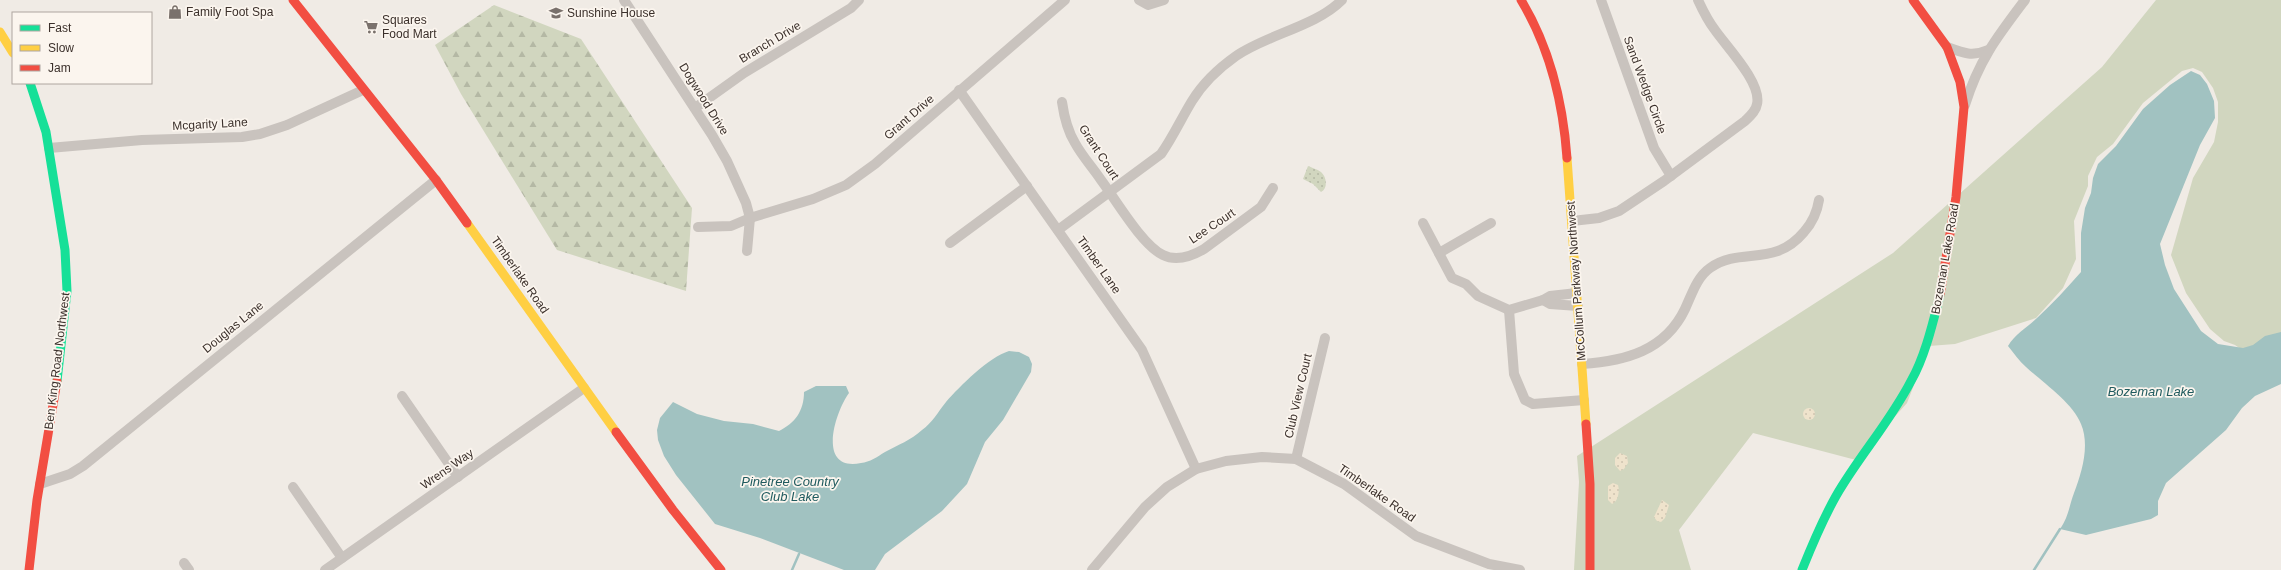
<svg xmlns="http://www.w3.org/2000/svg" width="2281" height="570" viewBox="0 0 2281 570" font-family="Helvetica,sans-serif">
	<defs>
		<pattern id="forest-firs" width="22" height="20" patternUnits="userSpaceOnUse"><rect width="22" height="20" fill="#d1d6bf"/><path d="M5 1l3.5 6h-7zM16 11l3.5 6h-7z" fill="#b4b8a4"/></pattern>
		<pattern id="sand-dots" width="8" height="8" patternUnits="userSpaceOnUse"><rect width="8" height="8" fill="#efe3cc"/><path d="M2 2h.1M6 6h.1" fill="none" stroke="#cec3af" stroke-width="1.8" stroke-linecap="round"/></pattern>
		<pattern id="park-dots" width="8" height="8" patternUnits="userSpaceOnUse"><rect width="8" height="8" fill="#d1d6bf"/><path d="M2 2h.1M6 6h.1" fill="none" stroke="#b4b8a4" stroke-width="1.8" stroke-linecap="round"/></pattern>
	</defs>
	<rect width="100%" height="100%" fill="#f0ebe5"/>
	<path fill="#d1d6bf" d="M2156,0h125v382l-33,-28 -13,-9 -11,-4 -14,-12 -24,-36 -15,-38 22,-77 21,-36 4,-20v-20l-5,-14 -11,-16 -9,-4 -11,3 -39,32 -30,41 -16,13 -9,19v10l-14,35 2,38 -13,29 -27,30 -81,26 -26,2 -22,57 -51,57 -103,-27 -74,97 12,40h-117l5,-88 -2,-26 316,-203 209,-186z"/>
	<path fill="url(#forest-firs)" d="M494,5l87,34 111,169 -6,83 -129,-41 -96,-156 -26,-49z"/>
	<g fill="url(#sand-dots)">
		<circle cx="1809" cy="414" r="6"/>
		<path d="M1620,453l7,3 1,7 -4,6 -4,2 -5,-6v-7z"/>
		<path d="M1613,483l5,2c2,6 0,17 -6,19l-4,-4v-14z"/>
		<path d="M1662,500l7,5 -4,13 -4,4 -4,-1 -3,-4z"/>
	</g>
	<path fill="url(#park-dots)" d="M1308,166c4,2 9,3 13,6 6,5 7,17 0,20l-8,-8 -10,-5z"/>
	<g fill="#a1c2c1">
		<path d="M2191,71l9,4 7,9 7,17 1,17 -15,27 -40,99 5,21 9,24 27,42 17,13 25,4 10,-3 12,-9 16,-4v52l-26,12 -13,12 -16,22 -60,53 -8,18v14l-7,4 -65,16 -26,-6c9,-13 9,-23 14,-36 8,-21 16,-48 7,-69 -8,-21 -39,-42 -55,-57 -7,-6 -12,-14 -18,-21 8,-13 19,-18 29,-28 16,-15 30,-30 44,-46v-39l4,-25 6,-15 2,-15 5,-14 18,-18 27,-37 27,-24z"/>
		<path d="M1009,351l10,1 10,5 3,7 -1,8 -28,48 -18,22 -18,42 -25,27 -57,43 -10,16h-31l-84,-32 -45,-14 -39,-49 -12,-19 -6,-16 -1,-10 3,-12 13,-16 24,12 27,7 29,3 26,7c16,-8 25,-20 25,-39l12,-6h30l3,7c-14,19 -33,79 12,70 9,-1 16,-6 24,-11 13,-7 26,-12 37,-22 10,-7 16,-18 24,-28 14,-16 43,-45 63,-51z"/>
	</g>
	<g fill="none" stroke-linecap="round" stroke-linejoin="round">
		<g stroke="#a1c2c1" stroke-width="2.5">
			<path d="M792,570l7,-16"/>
			<path d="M2034,570l26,-41"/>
		</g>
		<g stroke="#c9c3be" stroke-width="10">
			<path d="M624,0l88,135 15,26 19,42 4,15 -3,33"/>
			<path d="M1139,0l9,5 16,-5"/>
			<path d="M1601,0l53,148 17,28"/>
			<path d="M1947,47c16,6 25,10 41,3"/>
			<path d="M959,90l183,260 54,119"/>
			<path d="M1062,102c2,14 5,28 13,41 7,13 18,25 26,37 15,20 41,65 62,75 14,7 29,1 41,-6l57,-42 12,-19"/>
			<path d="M1965,105c14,-45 32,-68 60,-105"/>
			<path d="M695,108l49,-35 107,-65 8,-8"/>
			<path d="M49,148l93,-8 100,-3 18,-3 27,-9 76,-35"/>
			<path d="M1572,221l27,-3 20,-7 45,-30 81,-60c5,-5 11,-10 12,-17 5,-21 -31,-58 -42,-74 -7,-9 -12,-19 -17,-30"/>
			<path d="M1423,223l29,55 14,6 12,12 31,14 34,-10 7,-4 27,-3"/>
			<path d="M698,227l33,-1 19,-8 63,-19 33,-14 29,-21 190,-164"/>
			<path d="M1058,230l103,-76c12,-17 20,-35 31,-53 11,-18 27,-33 44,-45 32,-22 79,-29 106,-56"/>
			<path d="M950,243l77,-57"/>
			<path d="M1439,253l52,-30"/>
			<path d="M1543,300l7,4 28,2"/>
			<path d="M1509,310l5,64 11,26 8,4 51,-4"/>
			<path d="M1582,364c43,-3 83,-13 103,-55 7,-15 12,-32 25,-41 31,-22 64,0 94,-36 8,-9 13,-19 15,-32"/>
			<path d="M402,396l56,81"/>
			<path d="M1296,459l29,-121"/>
			<path d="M40,484l30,-10 13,-8 353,-286"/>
			<path d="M293,487l49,71"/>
			<path d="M184,563l5,7"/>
			<path d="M325,570l259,-182"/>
			<path d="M1092,570l53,-63 22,-20 29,-18 30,-8 36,-4 34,2 48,25 72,52 73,28 31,6"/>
		</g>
		<g stroke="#16e098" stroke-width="9">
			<path d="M30,83l16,49 19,118 2,41 -10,90"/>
			<path d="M1802,570c10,-25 21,-51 34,-74 23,-40 54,-74 75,-115 14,-24 22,-59 29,-86"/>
		</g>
		<g stroke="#ffcf43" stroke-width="9">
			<path d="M0,32l13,21"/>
			<path d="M1567,158l19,266"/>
			<path d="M467,223l149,209"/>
		</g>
		<g stroke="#f24e42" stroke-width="9">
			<path d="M293,0l143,180 31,43"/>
			<path d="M1521,0c29,48 42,102 46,158"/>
			<path d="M1913,0l34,47 13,35 4,25 -8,90 -16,98"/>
			<path d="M1586,424l4,60v86"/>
			<path d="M616,432l57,78 48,60"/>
			<path d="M29,570l8,-70 20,-119"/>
		</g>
	</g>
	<defs>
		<symbol id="shop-bare" viewBox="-9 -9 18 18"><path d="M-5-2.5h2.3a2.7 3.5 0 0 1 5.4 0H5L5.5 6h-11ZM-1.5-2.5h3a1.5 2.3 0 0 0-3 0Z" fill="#7a716c" stroke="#fbf5ee" stroke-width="2.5" paint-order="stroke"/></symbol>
		<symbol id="school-bare" viewBox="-9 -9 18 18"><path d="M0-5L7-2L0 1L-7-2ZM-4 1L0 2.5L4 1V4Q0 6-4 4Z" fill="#7a716c" stroke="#fbf5ee" stroke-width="2.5" paint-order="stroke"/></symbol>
		<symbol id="supermarket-bare" viewBox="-9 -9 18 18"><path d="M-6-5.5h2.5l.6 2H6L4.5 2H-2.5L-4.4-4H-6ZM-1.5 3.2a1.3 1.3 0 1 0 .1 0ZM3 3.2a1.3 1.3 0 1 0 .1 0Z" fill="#7a716c" stroke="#fbf5ee" stroke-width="2.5" paint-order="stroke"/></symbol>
	</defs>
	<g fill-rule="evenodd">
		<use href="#shop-bare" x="165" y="2" width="20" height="20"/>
		<use href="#school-bare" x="546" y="3" width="20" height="20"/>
		<use href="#supermarket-bare" x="361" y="17" width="20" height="20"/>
	</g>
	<g text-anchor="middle" stroke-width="3.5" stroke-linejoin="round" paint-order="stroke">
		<g font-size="12" fill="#3b302b" stroke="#fbf5ee" text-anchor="start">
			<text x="186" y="16">Family Foot Spa</text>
			<text x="567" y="17">Sunshine House</text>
			<text x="382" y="24">Squares<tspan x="382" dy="14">Food Mart</tspan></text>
		</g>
		<g font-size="12" fill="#3b302b" stroke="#fbf5ee">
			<text transform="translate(770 42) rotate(-31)" y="4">Branch Drive</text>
			<text transform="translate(1645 85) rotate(70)" y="4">Sand Wedge Circle</text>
			<text transform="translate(704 99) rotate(58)" y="4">Dogwood Drive</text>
			<text transform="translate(909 117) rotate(-41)" y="4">Grant Drive</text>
			<text transform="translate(210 124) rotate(-3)" y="4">Mcgarity Lane</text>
			<text transform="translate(1099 152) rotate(57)" y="4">Grant Court</text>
			<text transform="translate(1212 226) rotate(-34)" y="4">Lee Court</text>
			<text transform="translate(1945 259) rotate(-80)" y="4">Bozeman Lake Road</text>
			<text transform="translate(1099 265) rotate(55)" y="4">Timber Lane</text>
			<text transform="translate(520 275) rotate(55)" y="4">Timberlake Road</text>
			<text transform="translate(1576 281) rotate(-94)" y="4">McCollum Parkway Northwest</text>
			<text transform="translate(233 327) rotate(-39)" y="4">Douglas Lane</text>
			<text transform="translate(57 361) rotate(-83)" y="4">Ben King Road Northwest</text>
			<text transform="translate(1298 396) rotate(-77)" y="4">Club View Court</text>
			<text transform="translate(447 469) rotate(-35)" y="4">Wrens Way</text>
			<text transform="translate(1377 493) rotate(35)" y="4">Timberlake Road</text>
		</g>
		<g font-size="13" font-style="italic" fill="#1f5a5e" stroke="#fbf5ee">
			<text x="2151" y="396">Bozeman Lake</text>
			<text x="790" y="486">Pinetree Country<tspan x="790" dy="15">Club Lake</tspan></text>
		</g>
	</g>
	<rect x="12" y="12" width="140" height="72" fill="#fbf5ee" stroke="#aea6a0"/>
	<rect x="20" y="25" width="20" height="6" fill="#16e098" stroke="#aea6a0"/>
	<text x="48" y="32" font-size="12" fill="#3b302b">Fast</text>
	<rect x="20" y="45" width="20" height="6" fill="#ffcf43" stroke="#aea6a0"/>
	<text x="48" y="52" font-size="12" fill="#3b302b">Slow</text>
	<rect x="20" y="65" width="20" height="6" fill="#f24e42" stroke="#aea6a0"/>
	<text x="48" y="72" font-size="12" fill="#3b302b">Jam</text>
</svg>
